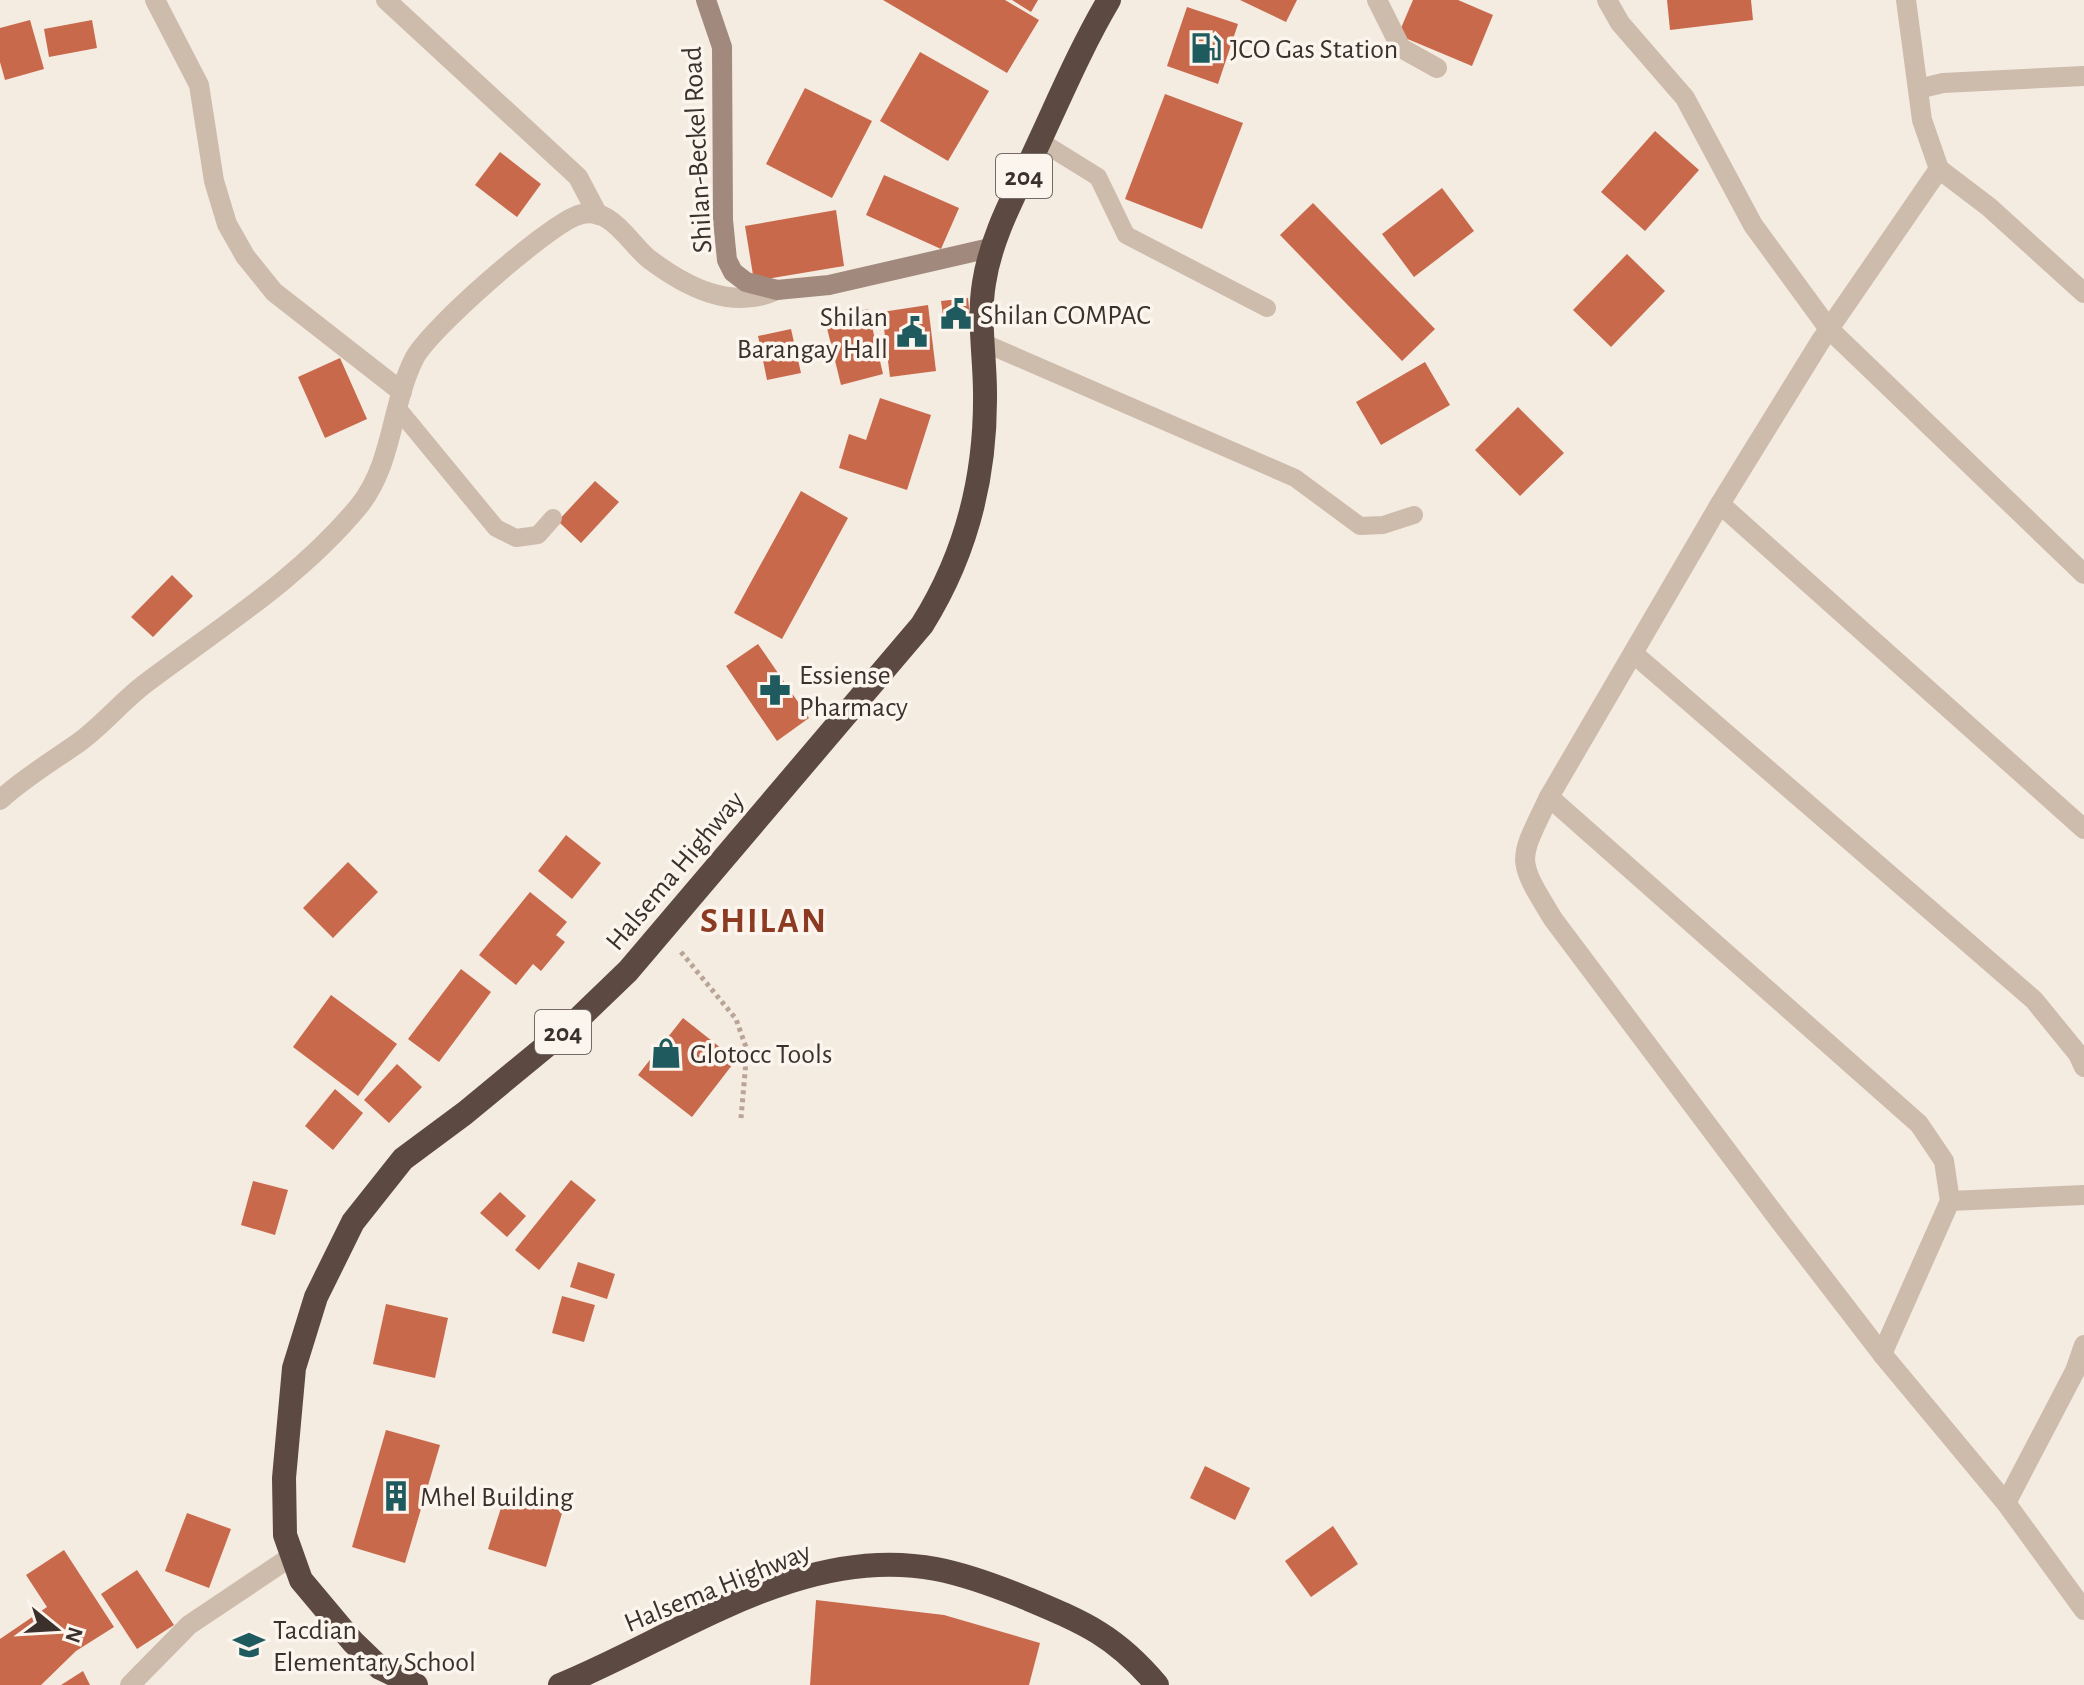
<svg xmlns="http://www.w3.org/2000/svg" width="2084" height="1685" viewBox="0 0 2084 1685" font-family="'Alegreya Sans',sans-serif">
	<rect width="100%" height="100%" fill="#f4ebe1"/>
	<g fill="#c8694b">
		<path d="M883,0h122l34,20 -32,53z"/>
		<path d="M1012,0h26l-7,12z"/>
		<path d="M1240,0h57l-11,22z"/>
		<path d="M1413,0h45l35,15 -21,51 -74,-31z"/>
		<path d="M1667,0h84l2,20 -83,10z"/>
		<path d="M1187,7l51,17 -20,60 -51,-18z"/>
		<path d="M30,20l14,49 -39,11 -5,-18v-34z"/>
		<path d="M92,20l5,28 -48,9 -5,-28z"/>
		<path d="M920,52l69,39 -41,70 -68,-40z"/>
		<path d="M805,88l67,33 -40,77 -66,-34z"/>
		<path d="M1165,94l78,29 -41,106 -77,-30z"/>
		<path d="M1655,131l44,39 -54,61 -44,-39z"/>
		<path d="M500,152l41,32 -24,33 -42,-32z"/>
		<path d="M884,175l75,33 -18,41 -75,-34z"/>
		<path d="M1442,188l32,43 -60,46 -32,-43z"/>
		<path d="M1313,203l122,126 -33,32 -122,-126z"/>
		<path d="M836,210l8,56 -90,15 -9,-55z"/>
		<path d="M1627,254l38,37 -54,56 -38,-37z"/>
		<path d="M968,298l3,30 -26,3 -4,-30z"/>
		<path d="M928,305l8,66 -46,6 -8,-65z"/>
		<path d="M868,309l15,65 -42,11 -16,-65z"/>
		<path d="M791,329l10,44 -34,7 -9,-44z"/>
		<path d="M340,358l27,61 -42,19 -27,-61z"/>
		<path d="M1425,362l25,43 -69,40 -25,-43z"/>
		<path d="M880,398l51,17 -24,75 -68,-22 10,-34 17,6z"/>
		<path d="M1518,407l46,46 -44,43 -45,-46z"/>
		<path d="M595,481l24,21 -38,41 -23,-22z"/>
		<path d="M801,491l47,27 -66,121 -48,-26z"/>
		<path d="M172,575l21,21 -40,41 -22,-20z"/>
		<path d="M758,644l51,74 -32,23 -51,-75z"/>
		<path d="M566,835l35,28 -29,36 -34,-28z"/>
		<path d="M348,862l30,30 -45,46 -30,-30z"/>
		<path d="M530,892l37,30 -11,13 9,7 -24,29 -8,-7 -17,21 -37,-30z"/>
		<path d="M461,969l30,23 -52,70 -31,-23z"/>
		<path d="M331,995l66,49 -39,52 -65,-49z"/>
		<path d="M683,1018l53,42 -44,57 -54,-42z"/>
		<path d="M397,1064l25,23 -33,36 -25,-23z"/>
		<path d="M335,1089l28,24 -30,37 -28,-24z"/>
		<path d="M571,1180l25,20 -57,70 -24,-20z"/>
		<path d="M253,1181l35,9 -13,45 -34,-10z"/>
		<path d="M500,1192l26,24 -19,21 -27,-24z"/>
		<path d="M578,1262l37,12 -8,25 -37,-12z"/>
		<path d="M562,1296l33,9 -11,37 -32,-9z"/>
		<path d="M386,1304l62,14 -13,60 -62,-14z"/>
		<path d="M386,1430l54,15 -35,118 -53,-16z"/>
		<path d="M1205,1466l45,22 -15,32 -45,-22z"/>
		<path d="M506,1492l57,18 -17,57 -58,-18z"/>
		<path d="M187,1513l44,16 -22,59 -44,-17z"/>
		<path d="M1333,1526l25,38 -47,33 -26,-36z"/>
		<path d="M64,1550l50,77 -38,24 -35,34h-41v-46l47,-32 -21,-32z"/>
		<path d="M137,1570l37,55 -37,24 -36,-55z"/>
		<path d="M816,1600l128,15 96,28 -11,42h-219z"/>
		<path d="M83,1671l7,14h-29z"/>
	</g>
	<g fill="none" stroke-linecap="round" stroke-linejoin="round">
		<path stroke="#b9a596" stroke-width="5" stroke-dasharray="4 4" stroke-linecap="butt" d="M681,952l55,67 11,31 -6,68"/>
		<g stroke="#cdbbac" stroke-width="18">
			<path d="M1040,141l58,36 28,58 141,73"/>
			<path d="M982,342l313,136 65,48 23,-1 31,-10"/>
			<path d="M398,409l98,119 20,10 22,-3 15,-17"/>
		</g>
		<g stroke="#cdbbac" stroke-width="20">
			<path d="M155,0l44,85 15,96 13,43 18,32 29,36 128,100"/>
			<path d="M386,0l192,177 20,38"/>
			<path d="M1377,0l24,48 36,20"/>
			<path d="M1607,0l13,23 65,75 68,127 76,104 255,245"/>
			<path d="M1906,0l16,120 17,49 50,38 95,86"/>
			<path d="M1918,89l25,-6 141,-7"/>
			<path d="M1939,169l-119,173 -100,162 -171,293c-31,65 -34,60 4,122l229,305 100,130 124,149 78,107"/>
			<path d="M1720,504l364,325"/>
			<path d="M1634,654l400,346 44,54 6,13"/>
			<path d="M1549,797l370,327 25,37 6,40 -68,153"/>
			<path d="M0,800c24,-22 51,-38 78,-57 24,-17 44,-42 68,-60 73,-55 155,-106 213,-177 34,-42 32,-101 55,-147 14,-29 131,-131 162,-143 33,-14 52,26 73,43 37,28 83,52 128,31"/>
			<path d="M1950,1201l134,-6"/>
			<path d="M2006,1503l69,-132 9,-26"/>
			<path d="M130,1685l59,-60 103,-69"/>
		</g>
		<path stroke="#a18a7d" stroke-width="20" d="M706,0l16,47 1,173 4,40 6,12 13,10 31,8 52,-5 161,-37"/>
		<g stroke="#5c4a42" stroke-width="24">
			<path d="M416,1685l-36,-17 -27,-26 -52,-62 -16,-45 -1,-57 10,-110 22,-71 37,-75 50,-63 62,-46 108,-89 55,-53 294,-346c44,-70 64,-149 63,-232 0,-36 -7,-74 -1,-110 7,-46 30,-87 50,-130 24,-51 46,-104 75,-153"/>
			<path d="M560,1685c118,-48 242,-142 376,-116 31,6 63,18 92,30 57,24 88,37 129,86"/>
		</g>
	</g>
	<defs>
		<symbol id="fuel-bare" viewBox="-9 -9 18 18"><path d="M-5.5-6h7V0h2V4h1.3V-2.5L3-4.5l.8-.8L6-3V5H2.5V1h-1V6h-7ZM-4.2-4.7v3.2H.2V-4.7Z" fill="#1f5a5e" stroke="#fbf5ee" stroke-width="2.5" paint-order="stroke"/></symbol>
		<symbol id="civic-bare" viewBox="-9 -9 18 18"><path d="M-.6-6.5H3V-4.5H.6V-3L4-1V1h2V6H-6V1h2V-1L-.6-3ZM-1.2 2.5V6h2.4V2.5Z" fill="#1f5a5e" stroke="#fbf5ee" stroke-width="2.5" paint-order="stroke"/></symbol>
		<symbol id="pharmacy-bare" viewBox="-9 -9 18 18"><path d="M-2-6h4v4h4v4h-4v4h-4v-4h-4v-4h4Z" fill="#1f5a5e" stroke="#fbf5ee" stroke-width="2.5" paint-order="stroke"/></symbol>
		<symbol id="shop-bare" viewBox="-9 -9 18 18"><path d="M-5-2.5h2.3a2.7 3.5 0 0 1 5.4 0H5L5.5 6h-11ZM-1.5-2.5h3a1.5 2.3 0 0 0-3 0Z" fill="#1f5a5e" stroke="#fbf5ee" stroke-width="2.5" paint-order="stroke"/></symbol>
		<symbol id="building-bare" viewBox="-9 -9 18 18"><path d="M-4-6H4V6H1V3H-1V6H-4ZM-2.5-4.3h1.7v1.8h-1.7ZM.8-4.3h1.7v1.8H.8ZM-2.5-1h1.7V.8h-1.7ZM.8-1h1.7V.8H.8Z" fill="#1f5a5e" stroke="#fbf5ee" stroke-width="2.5" paint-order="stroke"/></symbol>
		<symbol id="school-bare" viewBox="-9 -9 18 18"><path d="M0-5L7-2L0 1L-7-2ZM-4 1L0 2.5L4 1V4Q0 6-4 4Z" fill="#1f5a5e" stroke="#fbf5ee" stroke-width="2.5" paint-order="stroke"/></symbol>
	</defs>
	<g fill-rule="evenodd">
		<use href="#fuel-bare" x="1184" y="26" width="44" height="44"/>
		<use href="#civic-bare" x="934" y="292" width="44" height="44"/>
		<use href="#civic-bare" x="890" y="310" width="44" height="44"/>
		<use href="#pharmacy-bare" x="753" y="668" width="44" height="44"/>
		<use href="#shop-bare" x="644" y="1031" width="44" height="44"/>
		<use href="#building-bare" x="374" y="1474" width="44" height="44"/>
		<use href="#school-bare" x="227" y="1623" width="44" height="44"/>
	</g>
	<g text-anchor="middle" stroke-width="7" stroke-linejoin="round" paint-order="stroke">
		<g fill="#fbf5ee" stroke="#756b66" stroke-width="2">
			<rect x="996" y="154" width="56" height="44" rx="6"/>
			<rect x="535" y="1010" width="56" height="44" rx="6"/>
		</g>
		<g font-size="26" font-weight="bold" fill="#3b302b">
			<text x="1024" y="185">204</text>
			<text x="563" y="1041">204</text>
		</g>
		<g font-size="28" fill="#3b302b" stroke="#fbf5ee" text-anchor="start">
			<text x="1230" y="58">JCO Gas Station</text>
			<text x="980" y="324">Shilan COMPAC</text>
			<text x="888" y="326" text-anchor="end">Shilan<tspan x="888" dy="32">Barangay Hall</tspan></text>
			<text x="799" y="684">Essiense<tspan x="799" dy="32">Pharmacy</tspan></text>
			<text x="690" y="1063">Glotocc Tools</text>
			<text x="420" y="1506">Mhel Building</text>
			<text x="273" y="1639">Tacdian<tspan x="273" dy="32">Elementary School</tspan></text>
		</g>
		<g font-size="28" fill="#3b302b" stroke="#fbf5ee">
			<text transform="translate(696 150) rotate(-93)" y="10">Shilan-Beckel Road</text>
			<text transform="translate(674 870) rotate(-50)" y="10">Halsema Highway</text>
			<text transform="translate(717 1586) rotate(-22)" y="10">Halsema Highway</text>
		</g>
		<g font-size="36" font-weight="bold" letter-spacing="2" fill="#8c3b22" stroke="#fbf5ee">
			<text x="764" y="932">SHILAN</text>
		</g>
	</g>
	<g transform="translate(56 1629) rotate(108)" stroke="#fbf5ee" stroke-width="6" paint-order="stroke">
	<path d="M0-6L14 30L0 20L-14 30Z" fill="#3b302b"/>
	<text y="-12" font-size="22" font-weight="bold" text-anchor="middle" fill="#3b302b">N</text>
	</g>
</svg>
